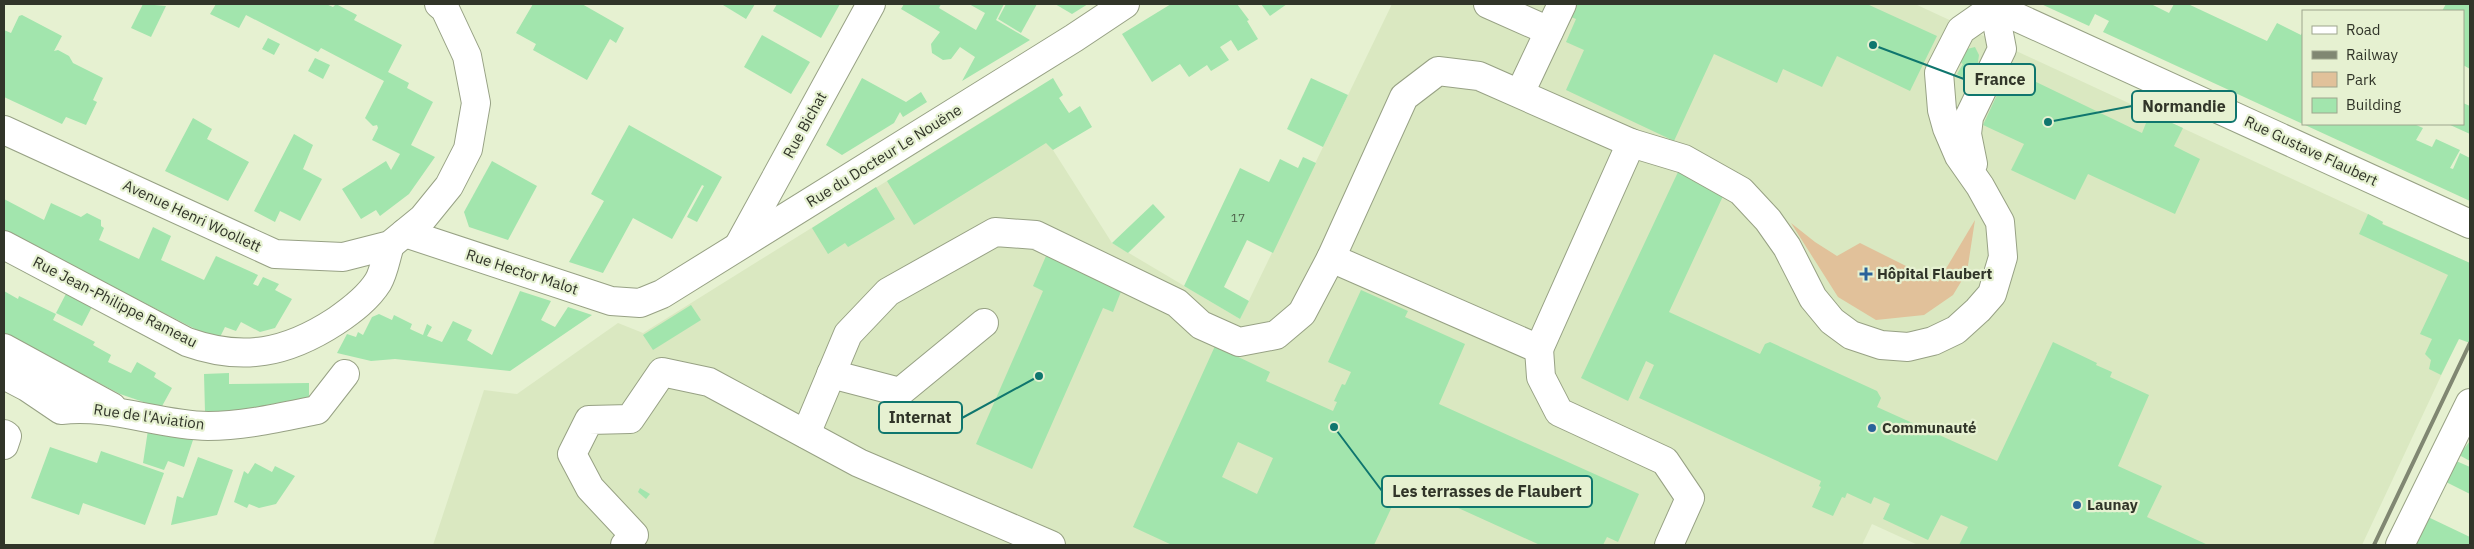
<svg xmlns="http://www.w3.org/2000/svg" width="2474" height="549" viewBox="0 0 2474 549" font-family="'IBM Plex Sans',sans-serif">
	<rect width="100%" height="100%" fill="#e6f1d1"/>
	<path fill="#dae8c1" d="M1392,4h523l453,210 15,8v2l87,39v26l-21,45 5,14 -92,197h-444l-46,-21 -10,21h-1429l51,-155 33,4 101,-71 25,10 377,-235 92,145 128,76z"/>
	<path fill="#e1c19a" d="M1975,220l-8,52 -14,23 -29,20 -48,5 -38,-23 -47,-74 24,19 22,14 23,-13 78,39z"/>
	<g fill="#a2e5ad" fill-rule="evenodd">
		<path d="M143,4l23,2 -15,31 -20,-9z"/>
		<path d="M216,4h110l7,3 3,-3 21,11 -3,5 48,25 -14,27 21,11 -2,5 26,14 -22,43 24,12 -26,37 -29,22 -4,-6 -15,9 -19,-30 44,-28 5,9 9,-16 -28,-14 6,-12 -1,-3 -4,1 -8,-8 19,-37 -63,-33 -3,4 -72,-37 -7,13 -29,-14z"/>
		<path d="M533,4h49l42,24 -8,15 -6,-4 -23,41 -54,-30 3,-6 -20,-11z"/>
		<path d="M723,4h32l-9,15 -23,-14z"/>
		<path d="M777,4h63l-19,34 -48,-27z"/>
		<path d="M904,4h37l-2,4 37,22 9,-17 -16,-9h35l-8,16 34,20 -68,41 13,-24 -15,-10 -9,12 -8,1 -11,-7 -1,-9 9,-12 -39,-23z"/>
		<path d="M1006,4h31l-16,29 -23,-14z"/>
		<path d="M1055,4h33l-16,10z"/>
		<path d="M1171,4h66l12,16 -2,1 11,18 -20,12 -7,-11 -11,7 9,13 -18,11 -4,-6 -18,12 -9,-13 -28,18 -30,-48z"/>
		<path d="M1261,4h26l-17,12z"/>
		<path d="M1571,4h296l70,32 -27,55 -73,-35 -15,31 -39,-18 -6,14 -63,-29 -40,87 -108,-51 18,-40 -18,-8 10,-23 -10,-4z"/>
		<path d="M2041,4h110l18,9 5,-9h14l79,37 10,-18 24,12 2,-4v93h111l9,4 -7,12 16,7 4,-8 24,11 -10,18 3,1 7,-16 10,5v43l-367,-169 6,-11 -14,-7 -6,12z"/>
		<path d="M2446,4h24v65l-7,-4v-54h-21z"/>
		<path d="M22,15l40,21 -8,15 4,-1 11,6 4,7 30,15 -10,22 4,2 -11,23 -20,-8 -4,7 -58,-27v-67l7,3 8,-17z"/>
		<path d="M762,35l48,27 -19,32 -47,-27z"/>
		<path d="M268,38l12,6 -6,11 -12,-6z"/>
		<path d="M1975,47l4,8 -2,14 -7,-2 -6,11 -7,-4 6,-10 -7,-5 11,-10z"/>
		<path d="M315,58l15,7 -7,14 -15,-8z"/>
		<path d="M2009,69l133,64 8,-20 33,15 -9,18 26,13 -25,55 -87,-40 -13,26 -64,-30 13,-26 -41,-19z"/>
		<path d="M862,78l44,24 15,-10 6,10 -24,15 -3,-5 -6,11 -52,32 -16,-10z"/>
		<path d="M1053,78l10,17 -4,3 10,15 11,-7 12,21 -39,23 -7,-7 -132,82 -27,-44z"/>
		<path d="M1311,78l37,17 -25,52 -36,-18z"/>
		<path d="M2463,103l7,3v28l-22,-10h15z"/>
		<path d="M193,118l19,11 -5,10 42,23 -21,39 -63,-30z"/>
		<path d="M629,125l93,52 -25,45 -10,-5 17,-31 -2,-1 -30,54 -39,-21 -30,55 -34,-11 35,-61 -13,-7z"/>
		<path d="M294,134l19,11 -10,24 19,10 -22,42 -20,-10 -5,11 -21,-11z"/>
		<path d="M1303,157l13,6 -43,90 -26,-13 -23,47 25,14 -9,18 -56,-33 56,-118 29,14 11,-23 18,9z"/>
		<path d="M492,161l45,25 -29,54 -39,-13 -5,-15z"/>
		<path d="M1678,172l46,22 -55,118 91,42 5,-10 5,-2 107,49 4,7 -4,9 120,54 56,-119 44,21 -1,2 16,7 -2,5 39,18 -31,71 44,20 -15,31 61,28h-249l9,-18 -27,-12 -13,25 -45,-21 7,-15 -16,-7 -3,7 -24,-11 -2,5 -3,-1 -9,19 -21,-9 9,-20 -2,-1 2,-5 -182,-83 15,-33 -8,-4 -18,40 -47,-23z"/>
		<path d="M876,187l19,32 -47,28 -3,-4 -17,11 -16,-26z"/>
		<path d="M4,199l40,21 7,-17 30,14 6,-4 14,7v6l3,2 -5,12 40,19 14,-32 18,9 -10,24 43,20 12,-24 42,19 -5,9 5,2 5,-9 16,7 -4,6 17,9 -17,29 -15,4 -19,-10 -5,9 -11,-4 -5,10 -19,-5 -197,-101z"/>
		<path d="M1153,204l12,13 -37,36 -16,-10z"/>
		<path d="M2368,214l15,8 -1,2 88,39v80l-11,-4 -18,36 -12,-6 2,-9 -6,-6 7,-15 -12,-5 28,-59 -89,-41z"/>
		<path d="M1046,256l76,33 -9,23 -10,-4 -71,161 -56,-25 67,-153 -10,-5z"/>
		<path d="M69,288l26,13 -13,25 -26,-13z"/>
		<path d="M1361,290l47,21 -3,6 60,27 -26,60 200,90 -21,48 -11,-5 -4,8h-63l-137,-62 -29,62h-202l-39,-18 82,-181 55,26 -4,9 67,30 4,-9 -3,-1 8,-17 3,1 6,-13 -23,-10zM1238,442l35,16 -16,36 -35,-17z"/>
		<path d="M4,291l14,8 1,-3 37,18 -3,6 42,22 -2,3 18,10 -3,7 23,11 6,-11 19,11 -2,4 18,11 -11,20 -41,-14 -116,-61z"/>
		<path d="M520,291l31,10 -10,19 14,7 13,-20 24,8 -82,56 -115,-12 -24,2 -34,-8 10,-19 9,3 2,-5 5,3 9,-18 7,-3 13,6 2,-5 18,9 -2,5 13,6 4,-11 5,3 -5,9 15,6 11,-21 19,9 -5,10 25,15z"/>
		<path d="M691,305l10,15 -48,30 -10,-15z"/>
		<path d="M229,373v11l80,-1v14l-67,15h-37l-1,-38z"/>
		<path d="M148,430l47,4 -11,33 -16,-6 -4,9 -21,-7z"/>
		<path d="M2470,441v20l-11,-6z"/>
		<path d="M50,447l47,16 4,-12 63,22 -19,52 -62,-22 -4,12 -48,-17z"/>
		<path d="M198,457l35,13 -16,45 -46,10 6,-29 6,2z"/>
		<path d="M2454,460l16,7v27l-26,-13z"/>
		<path d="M255,463l17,9 3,-6 20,10 -19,28 -17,4 -10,-4 -2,4 -13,-6 10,-31 4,3z"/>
		<path d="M640,488l10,6 -4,5 -8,-7z"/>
		<path d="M2428,517l42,20v8h-56z"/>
	</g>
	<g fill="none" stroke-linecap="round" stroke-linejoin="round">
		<defs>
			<g id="minor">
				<path d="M1488,4l61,27"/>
				<path d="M1988,4l482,220"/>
				<path d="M1520,93l42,-89"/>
				<path d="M4,130l271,124 68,3 47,-12 33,-27 26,-32 19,-37 8,-46 -9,-47 -22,-47 -6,-5"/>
				<path d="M1973,164l-6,-30 2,-17 33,-68 -8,-42"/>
				<path d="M405,233l206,68 29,2 22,-9 412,-256 51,-34"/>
				<path d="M4,245l183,97c56,20 100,11 149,-21 16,-11 32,-23 42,-39 6,-10 8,-25 12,-37"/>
				<path d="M739,245l132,-241"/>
				<path d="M4,348l108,59"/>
				<path d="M1539,349l92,-206"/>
				<path d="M831,374l69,18 84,-69"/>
				<path d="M4,375l23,12 34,23c50,-6 97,15 147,16 36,0 74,-9 109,-16l28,-36"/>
				<path d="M4,434l3,2 -3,9"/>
				<path d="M806,434l42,-100 40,-42 107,-60 41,3 141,68 24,22 38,17 37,-7 26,-22 29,-55"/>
				<path d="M625,545l9,-10 -44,-47 -18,-34 17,-34 41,-1 32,-47 47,10 150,81 192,82"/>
				<path d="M1669,545l21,-47 -25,-37 -106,-49 -18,-35 -2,-28 -208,-91 73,-161 34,-26 41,5 152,67 53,16 57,32 27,29 19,27 26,51 19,23 19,14 30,10 27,2 25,-6 23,-11 22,-20 14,-16 11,-37 -3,-35 -20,-36 -21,-30 -12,-28 -5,-18 -3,-37 22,-43 33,-23"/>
				<path d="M2400,545l70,-142"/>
			</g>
		</defs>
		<use href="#minor" stroke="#97a184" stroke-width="30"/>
		<use href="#minor" stroke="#fff" stroke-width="28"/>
		<path stroke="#808772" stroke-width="4" d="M2374,545l96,-202"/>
	</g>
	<g fill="#2a629a" stroke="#e6f1d1" stroke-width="2">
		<path d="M1863.5 266.5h5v5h5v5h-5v5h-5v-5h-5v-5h5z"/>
		<circle cx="1872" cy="428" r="5"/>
		<circle cx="2077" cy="505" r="5"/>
	</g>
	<g text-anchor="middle" stroke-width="4.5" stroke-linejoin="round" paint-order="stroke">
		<g font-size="12" fill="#4d614a">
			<text x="1238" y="222">17</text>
		</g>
		<g font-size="15" fill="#313529" stroke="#e6f1d1">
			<text transform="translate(805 125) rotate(-61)" y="5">Rue Bichat</text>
			<text transform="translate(2311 151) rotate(25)" y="5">Rue Gustave Flaubert</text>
			<text transform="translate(884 156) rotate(-32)" y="5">Rue du Docteur Le Nouëne</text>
			<text transform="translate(192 216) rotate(25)" y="5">Avenue Henri Woollett</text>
			<text transform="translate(522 272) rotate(18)" y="5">Rue Hector Malot</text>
			<text transform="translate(115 302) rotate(27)" y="5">Rue Jean-Philippe Rameau</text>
			<text transform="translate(149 417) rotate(8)" y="5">Rue de l'Aviation</text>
		</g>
		<g font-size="15" font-weight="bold" fill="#313529" stroke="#e6f1d1" text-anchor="start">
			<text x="1877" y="279">Hôpital Flaubert</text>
			<text x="1882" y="433">Communauté</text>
			<text x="2087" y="510">Launay</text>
		</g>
	</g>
	<path fill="none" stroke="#0f766e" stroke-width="2" d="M1873 45L1964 79M2048 122L2132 106M1039 376L962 418M1334 427L1382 491"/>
	<g fill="#0f766e" stroke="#e6f1d1" stroke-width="2">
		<circle cx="1873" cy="45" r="5"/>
		<circle cx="2048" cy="122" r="5"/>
		<circle cx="1039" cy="376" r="5"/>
		<circle cx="1334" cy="427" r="5"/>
	</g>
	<g fill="#e6f1d1" stroke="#0f766e" stroke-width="2">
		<rect x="1964" y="64" width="71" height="31" rx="5"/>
		<rect x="2132" y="91" width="104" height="31" rx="5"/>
		<rect x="879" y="402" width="83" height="31" rx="5"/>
		<rect x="1382" y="476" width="210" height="31" rx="5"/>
	</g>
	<g font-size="16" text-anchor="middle" font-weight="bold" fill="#313529">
		<text x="2000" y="85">France</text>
		<text x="2184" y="112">Normandie</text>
		<text x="920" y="423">Internat</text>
		<text x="1487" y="497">Les terrasses de Flaubert</text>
	</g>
	<rect width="2474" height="549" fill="none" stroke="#313529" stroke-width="10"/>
	<rect x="2302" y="10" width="162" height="115" fill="#e6f1d1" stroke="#9ea68e"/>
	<rect x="2312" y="26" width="25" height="8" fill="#ffffff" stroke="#9ea68e"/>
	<text x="2346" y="35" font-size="15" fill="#313529">Road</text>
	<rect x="2312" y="51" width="25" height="8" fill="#808772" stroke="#9ea68e"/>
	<text x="2346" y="60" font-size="15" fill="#313529">Railway</text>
	<rect x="2312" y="72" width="25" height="15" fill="#e1c19a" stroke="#9ea68e"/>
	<text x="2346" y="85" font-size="15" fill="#313529">Park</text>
	<rect x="2312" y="98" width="25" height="15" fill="#a2e5ad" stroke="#9ea68e"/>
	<text x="2346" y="110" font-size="15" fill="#313529">Building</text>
</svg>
